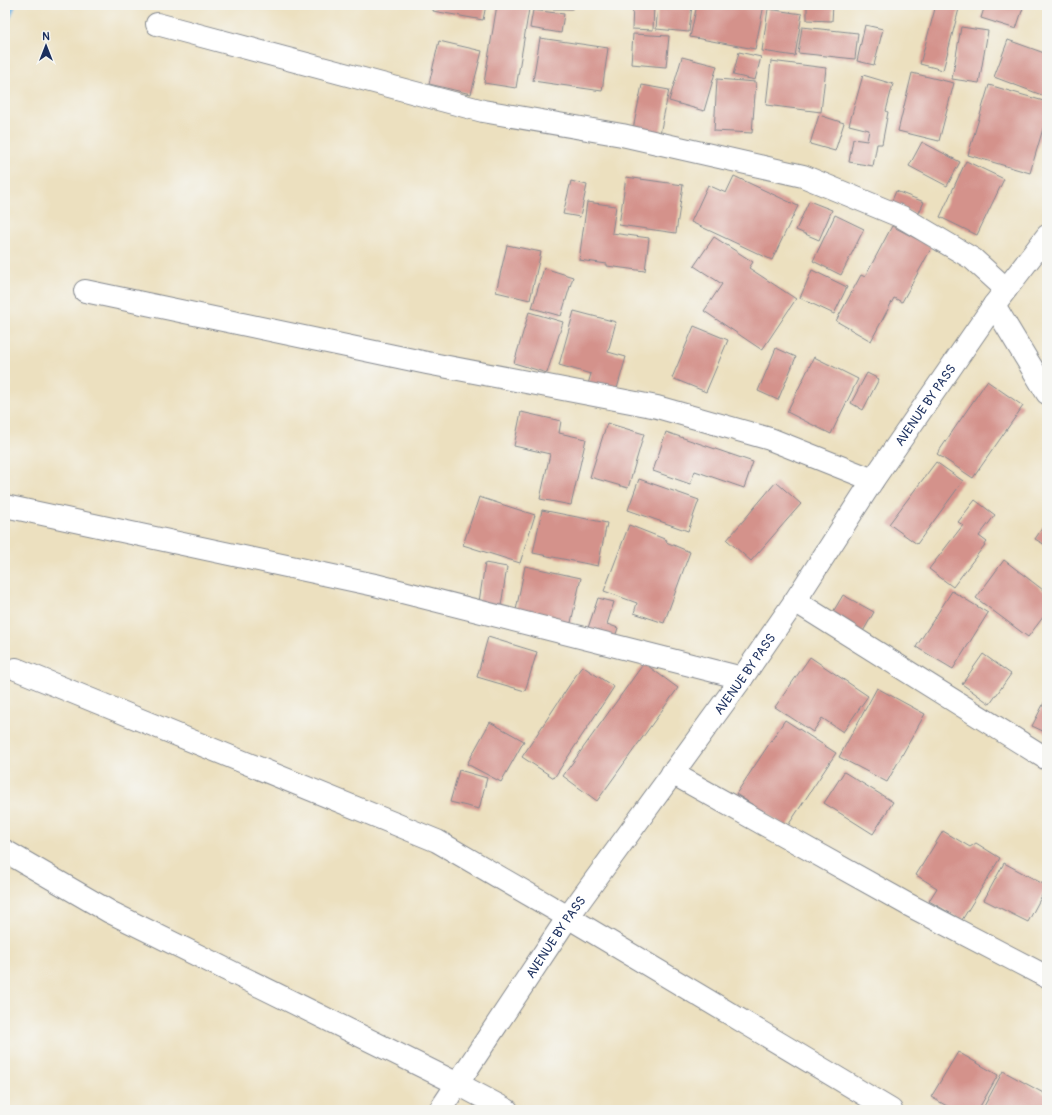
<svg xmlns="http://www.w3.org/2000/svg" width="1052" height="1115" viewBox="0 0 1052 1115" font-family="Pangolin,sans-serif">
	<rect width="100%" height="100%" fill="#f6f6f2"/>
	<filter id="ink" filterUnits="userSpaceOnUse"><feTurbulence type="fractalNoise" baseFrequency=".025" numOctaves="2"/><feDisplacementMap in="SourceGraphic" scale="8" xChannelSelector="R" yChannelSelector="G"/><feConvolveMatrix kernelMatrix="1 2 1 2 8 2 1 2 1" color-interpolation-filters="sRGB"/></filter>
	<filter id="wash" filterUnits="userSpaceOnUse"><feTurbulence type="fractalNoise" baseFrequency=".012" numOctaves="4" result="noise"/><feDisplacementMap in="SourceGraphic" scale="16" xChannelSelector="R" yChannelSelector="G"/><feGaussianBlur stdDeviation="0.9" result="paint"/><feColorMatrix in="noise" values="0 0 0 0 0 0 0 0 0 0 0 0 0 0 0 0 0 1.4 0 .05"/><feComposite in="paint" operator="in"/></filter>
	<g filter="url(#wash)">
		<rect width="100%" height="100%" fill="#ece0bf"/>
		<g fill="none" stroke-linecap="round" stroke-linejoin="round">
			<path stroke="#69aedf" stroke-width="10" d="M5,20l6,-15"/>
		</g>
		<g id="blocks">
			<g fill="#d4928b">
				<path d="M434,5h52l-3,15 -50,-9z"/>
				<path d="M497,5l32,4 -13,79 -32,-5z"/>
				<rect x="543" y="5" width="29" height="4"/>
				<path d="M633,5h21l-1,25 -21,-1z"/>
				<path d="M658,5h34l-3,27 -33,-3z"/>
				<path d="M697,5h67l-9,44 -65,-12z"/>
				<path d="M807,5h26l-1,16 -25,-1z"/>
				<path d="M936,5h24l-17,65 -23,-6z"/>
				<path d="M985,5h39l-8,24 -35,-11z"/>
				<path d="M768,9l34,5 -7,42 -33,-5z"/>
				<path d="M533,10l31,4 -3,19 -31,-5z"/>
				<path d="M865,25l18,4 -9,36 -17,-4z"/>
				<path d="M802,27l56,6 -3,26 -57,-6z"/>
				<path d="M961,27l27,4 -9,52 -27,-4z"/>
				<path d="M633,34l36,2 -3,31 -35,-3z"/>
				<path d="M540,38l68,10 -6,43 -69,-10z"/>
				<path d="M1008,40l39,14v43l-53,-20z"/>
				<path d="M439,41l43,10 -11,43 -42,-10z"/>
				<path d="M739,52l22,5 -6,23 -22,-5z"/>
				<path d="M682,57l35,9 -13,45 -35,-10z"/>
				<path d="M771,61l55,7 -5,44 -55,-7z"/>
				<path d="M912,73l42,10 -15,58 -41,-10z"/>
				<path d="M863,75l30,9 -7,27 2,1 -6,32h-5l-4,22 -24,-4 4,-23 14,2 2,-11 -20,-5z"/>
				<path d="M717,79l39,3 -4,51 -38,-2z"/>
				<path d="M642,85l27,5 -9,44 -27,-5z"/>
				<path d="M989,85l58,17v13l-17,58 -62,-18z"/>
				<path d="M819,115l25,8 -9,28 -25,-7z"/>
				<path d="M922,142l38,20 -13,24 -38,-20z"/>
				<path d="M966,161l38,18 -27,56 -37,-18z"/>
				<path d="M734,176l64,30 -26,54 -81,-38 17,-37 18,8z"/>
				<path d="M626,177l57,8 -7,48 -57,-8z"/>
				<path d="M571,181l16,4 -7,32 -17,-3z"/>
				<path d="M896,191l28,11 -6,13 -27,-12z"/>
				<path d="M809,201l23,9 -13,30 -23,-10z"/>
				<path d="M587,202l29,4 -4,27 37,5 -4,33 -38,-5v-2l-28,-4z"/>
				<path d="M835,215l29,14 -23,46 -28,-14z"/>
				<path d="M892,226l40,21 -30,55 -8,-4 -23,43 -35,-20 25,-46 4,2z"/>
				<path d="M714,237l39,25 -4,6 47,31 -34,51 -58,-39 18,-27 -28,-18z"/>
				<path d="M507,245l34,7 -11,48 -34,-8z"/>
				<path d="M544,268l29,9 -12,39 -29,-8z"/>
				<path d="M812,270l35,17 -13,27 -34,-16z"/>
				<path d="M574,311l42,11 -8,30 18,5 -10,35 -28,-8 3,-10 -32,-9z"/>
				<path d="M529,312l34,10 -16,51 -33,-10z"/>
				<path d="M694,326l34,14 -22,52 -34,-14z"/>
				<path d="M776,348l20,9 -18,43 -20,-9z"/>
				<path d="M814,357l44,22 -27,55 -44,-22z"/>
				<path d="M867,373l12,6 -16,31 -12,-7z"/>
				<path d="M987,381l36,25 -50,72 -36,-24z"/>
				<path d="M521,412l40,9 -2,12 27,6 -15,66 -31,-6 10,-45 -36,-8z"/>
				<path d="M607,423l37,11 -16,54 -38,-11z"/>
				<path d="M666,432l87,30 -9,26 -49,-17 -5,13 -37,-13z"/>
				<path d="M936,462l27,19 -46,63 -28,-20z"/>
				<path d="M639,479l60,21 -11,31 -60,-21z"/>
				<path d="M776,482l25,22 -50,57 -24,-21z"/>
				<path d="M479,497l56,18 -15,48 -57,-18z"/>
				<path d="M975,500l20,15 -16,21 8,6 -34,45 -24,-18 34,-44 -5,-3z"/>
				<path d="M542,510l65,13 -9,43 -65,-13z"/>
				<path d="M1047,521v25l-12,-7z"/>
				<path d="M629,525l38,15 -1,2 24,10 -26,71 -30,-10 3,-10 -33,-12z"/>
				<path d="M1004,560l43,33v19l-19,25 -52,-39z"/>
				<path d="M485,563l22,4 -6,39 -22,-4z"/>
				<path d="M525,566l56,12 -11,49 -55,-12z"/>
				<path d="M952,591l36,22 -35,56 -37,-22z"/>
				<path d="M843,595l31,17 -13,23 -31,-18z"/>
				<path d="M598,598l16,4 -7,22 11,4 -5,15 -26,-12z"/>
				<path d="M488,637l49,15 -12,39 -48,-14z"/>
				<path d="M983,654l28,20 -21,30 -28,-20z"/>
				<path d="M810,657l58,39 -25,36 -21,-14 -9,14 -38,-25z"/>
				<path d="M644,663l34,25 -81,113 -34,-25z"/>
				<path d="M582,666l32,21 -60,91 -32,-21z"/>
				<path d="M877,688l48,26 -38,68 -48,-25z"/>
				<path d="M1047,697v36l-15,-7z"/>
				<path d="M785,720l51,33 -49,74 -51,-33z"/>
				<path d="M490,722l34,19 -23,41 -34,-18z"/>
				<path d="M459,770l28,8 -8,31 -29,-7z"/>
				<path d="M844,772l49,30 -20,32 -49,-31z"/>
				<path d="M943,831l27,16 6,-4 24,15 -38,62 -33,-19 8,-13 -21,-13z"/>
				<path d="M1004,863l43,23 -19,36 -44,-22z"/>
				<path d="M958,1052l40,23 -20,35h-24l-23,-13z"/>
				<path d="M1003,1071l44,24v15h-65z"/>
			</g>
		</g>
	</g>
	<g filter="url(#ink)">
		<use href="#blocks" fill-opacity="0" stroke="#84888e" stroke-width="1"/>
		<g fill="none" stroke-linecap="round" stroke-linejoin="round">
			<defs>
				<g id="minor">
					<path d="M157,24l326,87 139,24 181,41 99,41 71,42 33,30"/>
					<path d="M85,291l342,72 230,44 113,32 103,41"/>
					<path d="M994,305l53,88"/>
					<path d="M5,506l370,79 367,93"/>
					<path d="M795,601l252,158"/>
					<path d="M16,669l421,172 131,76 323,193"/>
					<path d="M672,773l235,131 140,73"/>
					<path d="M5,851l105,61 348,172 49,26"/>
				</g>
				<g id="highway">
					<path id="s1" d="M440,1110l128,-193 174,-239 53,-77 78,-121 121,-175 53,-69"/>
				</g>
			</defs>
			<use href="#minor" stroke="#84888e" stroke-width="24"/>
			<use href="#highway" stroke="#84888e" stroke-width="24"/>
			<use href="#minor" stroke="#fff" stroke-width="22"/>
			<use href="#highway" stroke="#fff" stroke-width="22"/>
		</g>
	</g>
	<g text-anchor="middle" stroke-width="4" stroke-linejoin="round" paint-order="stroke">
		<g font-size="13" fill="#1b2f5e" stroke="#f6f6f2">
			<text dy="5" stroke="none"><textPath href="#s1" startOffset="856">AVENUE BY PASS</textPath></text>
			<text dy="5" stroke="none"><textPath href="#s1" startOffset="532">AVENUE BY PASS</textPath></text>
			<text dy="5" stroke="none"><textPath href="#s1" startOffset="208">AVENUE BY PASS</textPath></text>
		</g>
	</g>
	<rect width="1052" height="1115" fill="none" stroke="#f6f6f2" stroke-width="20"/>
	<g transform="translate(46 46)" stroke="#f6f6f2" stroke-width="3" paint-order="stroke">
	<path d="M0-3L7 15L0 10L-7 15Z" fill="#1b2f5e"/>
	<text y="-6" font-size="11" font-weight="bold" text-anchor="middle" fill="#1b2f5e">N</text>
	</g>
</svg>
